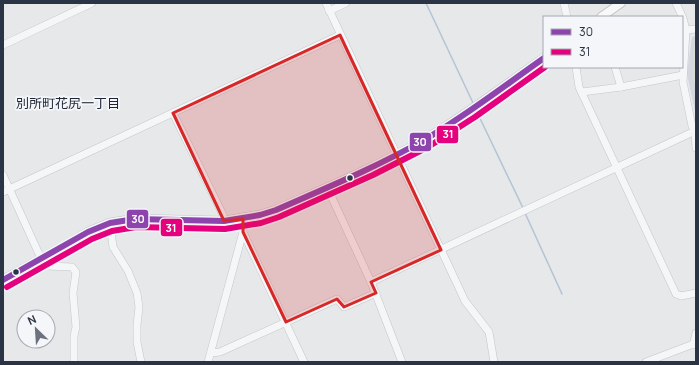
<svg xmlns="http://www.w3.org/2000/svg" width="699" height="365" viewBox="0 0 699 365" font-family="Manrope,'Noto Sans JP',sans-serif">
	<rect width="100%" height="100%" fill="#e6e8ea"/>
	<path fill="#d4d7dd" d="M696,36v80l-9,-42 5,-37z"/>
	<path fill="#d6ded6" d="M694,46h2v43l-3,-9z"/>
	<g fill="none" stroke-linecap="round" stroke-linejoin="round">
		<g stroke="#b4c4d5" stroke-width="1.5">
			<path d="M426,3l48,102"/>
			<path d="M476,110l47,98"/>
			<path d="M525,213l37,81"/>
		</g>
		<defs>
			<g id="minor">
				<path d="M326,3l139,298 24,31 5,30"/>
				<path d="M564,3l3,14"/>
				<path d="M676,3l7,15 3,12 -3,52 9,44 4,6"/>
				<path d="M329,11l17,-8"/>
				<path d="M686,30l10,-1"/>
				<path d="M3,45l89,-42"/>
				<path d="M576,67l3,20 97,207 5,2 15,-3"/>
				<path d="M615,67l6,20"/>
				<path d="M582,92l39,-5 62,-12"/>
				<path d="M173,113l50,102 1,6"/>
				<path d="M695,131l1,17"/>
				<path d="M3,175l41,90 3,1 25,1 4,5 -3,21 3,34 -2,9v26"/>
				<path d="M327,187l44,95 31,80"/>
				<path d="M3,192l337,-157"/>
				<path d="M110,223l3,24 15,24 9,22 2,14 -2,18v17l4,20"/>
				<path d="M243,232l61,130"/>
				<path d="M371,282l324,-151"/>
				<path d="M693,345l3,-12"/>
				<path d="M211,353l9,-1 117,-53 7,8 32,-14"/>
				<path d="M208,362l35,-130v-13"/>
				<path d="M646,362l50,-19"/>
			</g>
			<g id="major">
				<path d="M601,17l20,-14"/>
				<path d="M3,280l62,-34 23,-14 22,-9 25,-4 89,2 36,-6 16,-5c50,-22 101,-43 148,-70 42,-24 81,-55 120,-82"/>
			</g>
		</defs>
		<use href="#minor" stroke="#c4c6c8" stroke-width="8"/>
		<use href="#major" stroke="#c2c5c8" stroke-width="10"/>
		<use href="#minor" stroke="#f5f6f7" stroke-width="7"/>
		<use href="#major" stroke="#f8f8f8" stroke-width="8"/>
		<defs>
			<path id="bus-1" d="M3,280l85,-48 22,-9 25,-4 89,2 36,-6 16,-5c50,-22 101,-43 148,-70 42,-24 80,-54 120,-82"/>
			<path id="bus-2" d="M7,287l85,-48 20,-8 24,-4 89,2 36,-6 18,-6 94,-42 55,-28 47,-30 70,-50"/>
		</defs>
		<use href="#bus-1" stroke="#f4f6f9" stroke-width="9"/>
		<use href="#bus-2" stroke="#f4f6f9" stroke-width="9"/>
		<use href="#bus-1" stroke="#8e44ad" stroke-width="6"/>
		<use href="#bus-2" stroke="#e5007d" stroke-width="6"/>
	</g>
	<path fill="#d62828" fill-opacity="0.2" stroke="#d62828" stroke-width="3" stroke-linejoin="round" d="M340,35l101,215 -70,32 5,11 -32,14 -7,-8 -51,23 -43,-90v-13l-19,2 -51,-108z"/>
	<g fill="#2b3445" stroke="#f4f6f9" stroke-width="1.5">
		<circle cx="350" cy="178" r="3.5"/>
		<circle cx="16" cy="272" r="3.5"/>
	</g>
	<g text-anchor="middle" stroke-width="3.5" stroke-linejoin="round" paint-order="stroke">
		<g font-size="13" fill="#1d2536" stroke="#f4f6f9">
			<text x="68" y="108">別所町花尻一丁目</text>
		</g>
	</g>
	<g stroke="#f4f6f9" stroke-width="1.5">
		<rect x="436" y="125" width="23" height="19" rx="4" fill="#e5007d"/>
		<rect x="409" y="132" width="23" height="20" rx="4" fill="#8e44ad"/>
		<rect x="126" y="209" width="23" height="20" rx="4" fill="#8e44ad"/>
		<rect x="160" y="218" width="23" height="19" rx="4" fill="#e5007d"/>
	</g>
	<g font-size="11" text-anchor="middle" font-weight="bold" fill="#fff">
		<text x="448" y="138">31</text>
		<text x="420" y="146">30</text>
		<text x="138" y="223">30</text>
		<text x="171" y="232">31</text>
	</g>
	<rect width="699" height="365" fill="none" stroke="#2b3445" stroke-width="8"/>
	<rect x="543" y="16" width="140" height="52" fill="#f4f6f9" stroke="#a4a8b1"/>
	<rect x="551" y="29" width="20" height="6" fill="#8e44ad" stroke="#a4a8b1"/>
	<text x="579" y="36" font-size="12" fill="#2b3445">30</text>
	<rect x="551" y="49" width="20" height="6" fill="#e5007d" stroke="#a4a8b1"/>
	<text x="579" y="56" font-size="12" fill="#2b3445">31</text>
	<g transform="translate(36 329) rotate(335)"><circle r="19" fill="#f4f6f9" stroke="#a4a8b1"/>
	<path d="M0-3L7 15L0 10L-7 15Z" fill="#6c737f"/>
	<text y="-6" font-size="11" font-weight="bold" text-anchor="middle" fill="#2b3445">N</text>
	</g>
</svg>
